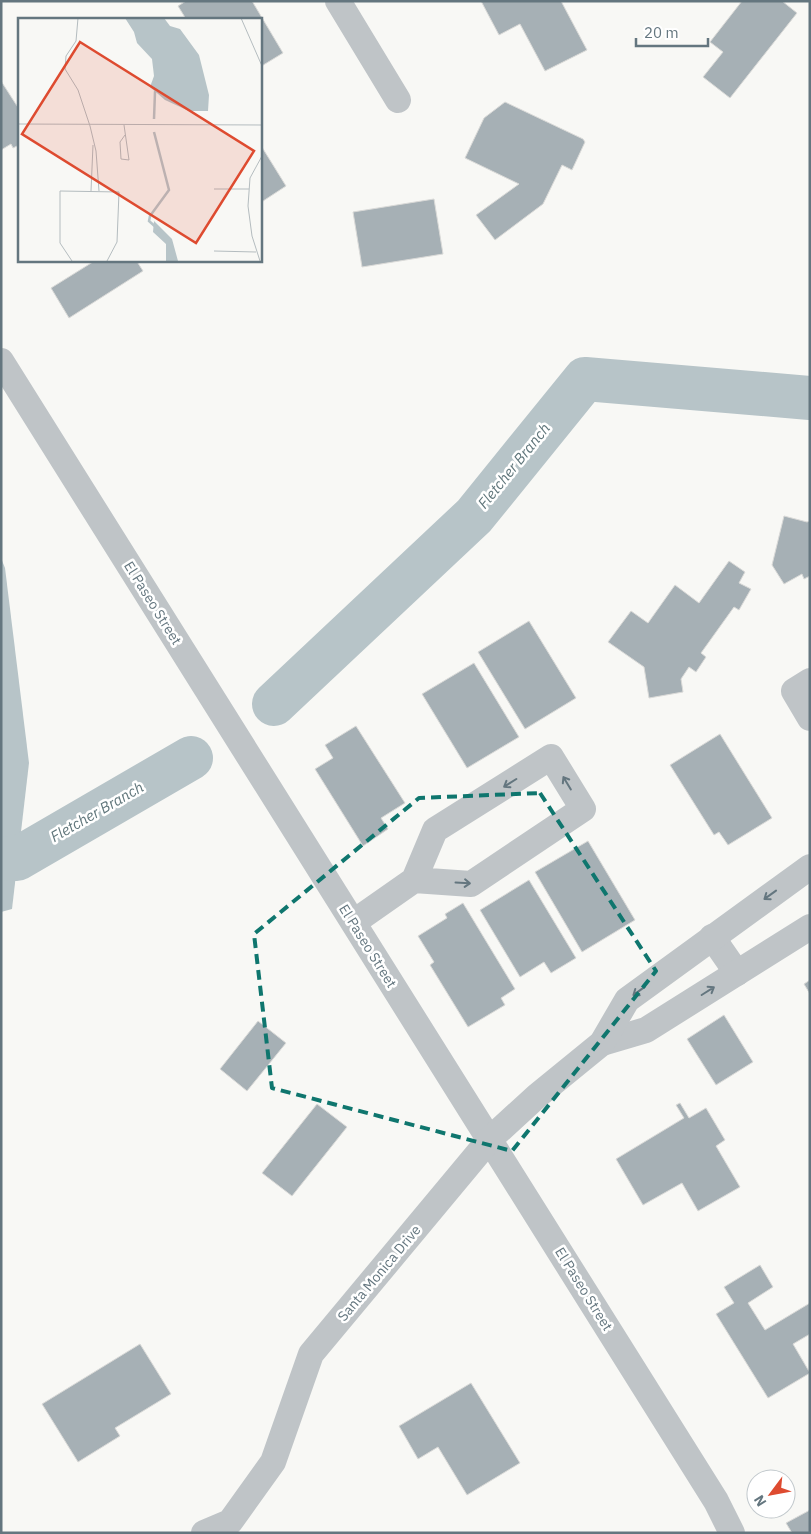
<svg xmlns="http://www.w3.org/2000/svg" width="811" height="1534" viewBox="0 0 811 1534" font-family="'IBM Plex Sans',sans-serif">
	<rect width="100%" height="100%" fill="#f8f8f5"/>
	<path fill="#b7c4c8" d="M1,558l4,10 24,195 -17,146 -11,3z"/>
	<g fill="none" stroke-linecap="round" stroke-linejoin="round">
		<g stroke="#b7c4c8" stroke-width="44">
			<path d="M274,704l200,-188 111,-137 225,19"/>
			<path d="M1,858l16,1 174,-101"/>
		</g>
	</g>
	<g fill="#a6b0b5" stroke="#dadad8">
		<path d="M186,1h66l31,52 -23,14v-48h-74l-8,-13z"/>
		<path d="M481,1h80l26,49 -42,21 -25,-47 -21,11z"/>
		<path d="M742,1h40l15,12 -67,85 -27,-21 20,-25 -13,-10z"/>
		<path d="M1,81l18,28v36l-6,3 -2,-4 -10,6z"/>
		<path d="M505,102l78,37 2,3 -13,28 -10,-5 -19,39 -48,36 -19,-25 43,-31 -54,-26 19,-40z"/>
		<path d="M260,144l26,42 -26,17z"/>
		<path d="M434,199l9,55 -81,13 -9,-55z"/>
		<path d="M96,260h40l7,11 -74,47 -18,-30z"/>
		<path d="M784,516l23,6 3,-1v55l-6,3 -2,-5 -18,10 -12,-19z"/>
		<path d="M729,561l16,11 -6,11 12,6 -12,21 -5,-3 -33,46 5,4 -10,15 -7,-5 -8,12 2,13 -34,6 -5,-31 -36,-25 23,-31 17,12 27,-38 24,18z"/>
		<path d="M529,621l47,77 -51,31 -47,-77z"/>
		<path d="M474,663l45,74 -52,31 -45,-74z"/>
		<path d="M356,726l49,77 -24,15 7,11 -25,17 -48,-77 18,-11 -8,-13z"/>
		<path d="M720,734l52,84 -44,27 -9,-13 -5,3 -44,-70z"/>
		<path d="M588,841l47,79 -53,32 -47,-80z"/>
		<path d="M529,880l47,78 -25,15 -7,-11 -24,15 -40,-67z"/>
		<path d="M463,903l52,86 -14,9 4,7 -37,22 -38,-62 4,-3 -16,-26 29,-18 -2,-4z"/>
		<path d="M810,980v14l-6,-10z"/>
		<path d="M724,1015l29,47 -37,23 -29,-46z"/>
		<path d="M258,1021l28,22 -39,48 -27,-22z"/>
		<path d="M680,1103l9,15 17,-10 19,32 -9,6 24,41 -42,24 -16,-28 -39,22 -27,-46 68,-41 -8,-13z"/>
		<path d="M317,1104l30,23 -55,69 -30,-23z"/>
		<path d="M760,1265l13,22 -25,16 17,27 45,-27v31l-17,10 17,29 -42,25 -52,-84 18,-11 -10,-16z"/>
		<path d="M140,1344l31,50 -56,34 5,8 -42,26 -36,-58z"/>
		<path d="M471,1383l49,80 -53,32 -29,-48 -20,12 -19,-33z"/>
		<path d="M810,1510v23h-18l-6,-10z"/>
	</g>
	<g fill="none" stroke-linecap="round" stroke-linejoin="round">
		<g stroke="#bfc4c7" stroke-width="26">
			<path d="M338,1l60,99"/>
			<path d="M1,361l715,1140 16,32"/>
			<path d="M810,681l-16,10 16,27"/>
			<path d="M354,922l60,-42 21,-50 116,-73 32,52 -112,75 -57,-4"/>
			<path d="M712,937l25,36"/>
			<path d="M602,1043l44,-13 164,-103"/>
			<path d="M204,1533l26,-11 43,-60 38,-108 179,-215 47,-43 65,-53 25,-43 183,-133"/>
		</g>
	</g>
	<defs><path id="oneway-shaft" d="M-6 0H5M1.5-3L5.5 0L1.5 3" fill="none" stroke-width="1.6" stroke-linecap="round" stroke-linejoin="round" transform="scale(1.25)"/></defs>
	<g stroke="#64767f">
		<use href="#oneway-shaft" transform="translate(510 783) rotate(148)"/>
		<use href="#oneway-shaft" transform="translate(567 783) rotate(-121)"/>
		<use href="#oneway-shaft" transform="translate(463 883) rotate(3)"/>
		<use href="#oneway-shaft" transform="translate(770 895) rotate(144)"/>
		<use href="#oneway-shaft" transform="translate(639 991) rotate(144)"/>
		<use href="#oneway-shaft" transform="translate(708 991) rotate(-32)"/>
	</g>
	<path fill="none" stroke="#0f766e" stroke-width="4" stroke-dasharray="10 6" stroke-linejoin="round" d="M540,793l116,178 -144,180 -240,-63 -18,-154 165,-136z"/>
	<g text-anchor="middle" stroke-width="5" stroke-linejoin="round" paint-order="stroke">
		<g font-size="14" fill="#64767f" stroke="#fff">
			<text transform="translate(153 603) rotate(58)" y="5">El Paseo Street</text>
			<text transform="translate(368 946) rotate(58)" y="5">El Paseo Street</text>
			<text transform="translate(379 1273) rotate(-50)" y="5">Santa Monica Drive</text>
			<text transform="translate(584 1289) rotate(58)" y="5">El Paseo Street</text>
		</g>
		<g font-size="15" font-style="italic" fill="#5f757a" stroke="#fff">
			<text transform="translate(514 466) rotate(-51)" y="5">Fletcher Branch</text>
			<text transform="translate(97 812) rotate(-30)" y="5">Fletcher Branch</text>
		</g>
	</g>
	<g transform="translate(18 18)">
		<rect width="244" height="244" fill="#f8f8f5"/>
		<path d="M146,0l6,8 10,3 19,26 10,40 -1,16h-19l-24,-11 -15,-13 4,-11 -2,-17 -15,-16 -3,-11 -9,-14zM136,203l18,18 6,22h-12v-17l-13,-12z" fill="#b7c4c8"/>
		<path fill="none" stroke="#b7c4c8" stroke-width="2.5" d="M136,101l1,-27 4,-6M136,114l15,58 -19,26 -1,5 10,9"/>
		<path fill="none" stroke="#b4bcbf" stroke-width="1" d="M60,0l-2,23 -10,15 -1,13 13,21 12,36 6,25 3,40M223,0l21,48M0,106l244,1M106,107l5,35 -8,-1 -1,-17 5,-7M196,171h35M73,173l2,-46M196,233l42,1M54,243l-12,-18v-52l59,1 -2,50 -10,19M242,243l-8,-25 -4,-30 2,-28 12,-22"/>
		<path fill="#de4b30" fill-opacity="0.15" stroke="#de4b30" stroke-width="2.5" d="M62,24l174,109 -58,92 -174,-109z"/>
		<rect width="244" height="244" fill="none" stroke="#64767f" stroke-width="2.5"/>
	</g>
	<rect width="811" height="1534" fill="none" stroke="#64767f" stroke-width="5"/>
	<g transform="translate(771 1494) rotate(238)"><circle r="24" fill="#ffffff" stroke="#c1c8cc"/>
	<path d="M0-4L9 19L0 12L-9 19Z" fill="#de4b30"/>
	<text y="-8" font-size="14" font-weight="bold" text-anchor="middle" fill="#64767f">N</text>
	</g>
	<path d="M636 38v8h72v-8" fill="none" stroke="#64767f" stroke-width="2.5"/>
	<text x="644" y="38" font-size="15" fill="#64767f" stroke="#ffffff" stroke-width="4" paint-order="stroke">20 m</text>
</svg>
